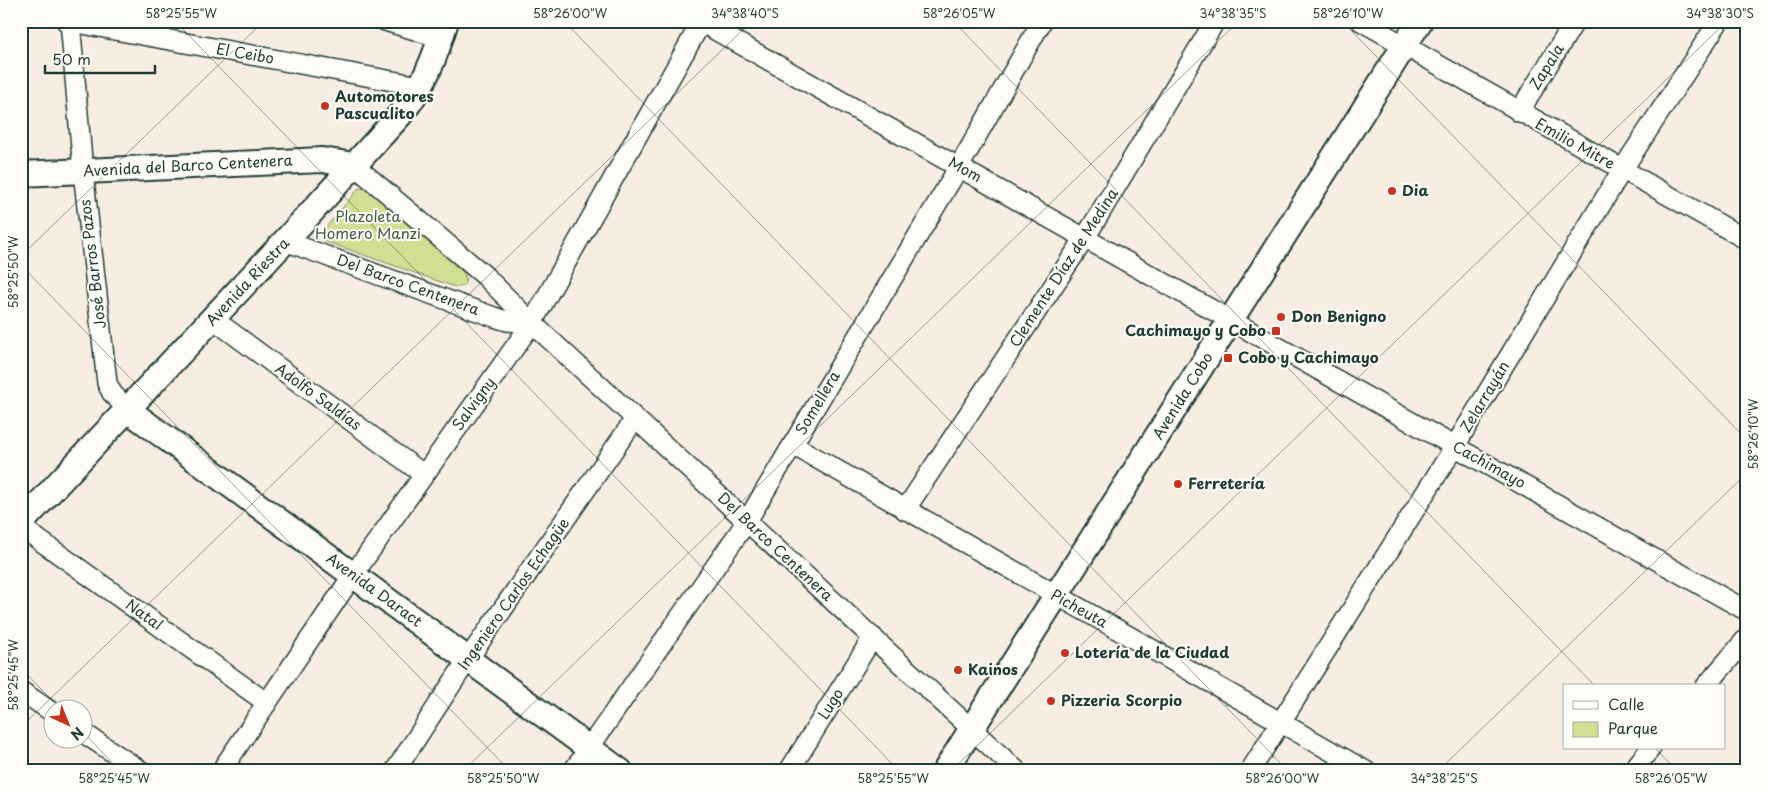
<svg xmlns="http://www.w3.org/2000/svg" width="1768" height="792" viewBox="0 0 1768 792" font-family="'Playpen Sans',sans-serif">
	<rect width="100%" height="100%" fill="#f8ede3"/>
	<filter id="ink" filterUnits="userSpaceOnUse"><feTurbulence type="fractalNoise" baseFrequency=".02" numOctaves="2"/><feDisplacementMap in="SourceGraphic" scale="10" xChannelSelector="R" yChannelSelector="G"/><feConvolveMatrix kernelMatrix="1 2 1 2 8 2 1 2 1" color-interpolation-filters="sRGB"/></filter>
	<g filter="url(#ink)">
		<path fill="#d2de91" stroke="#788e62" d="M359,188l14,2 91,83c4,8 1,15 -9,14l-131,-46 -2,-9z"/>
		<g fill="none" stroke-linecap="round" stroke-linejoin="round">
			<defs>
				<g id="minor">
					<path d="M66,21l354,65"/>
					<path d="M70,21l13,150 24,212 5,10 16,17"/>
					<path d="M385,21l56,17"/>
					<path d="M699,21l1048,590"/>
					<path d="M1361,21l386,219"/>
					<path d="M1519,112l56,-91"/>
					<path d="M354,165l131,111 47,47 485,448"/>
					<path d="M285,241l209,76 13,4 25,2"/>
					<path d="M213,319l210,155"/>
					<path d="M793,445l573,326"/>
					<path d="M905,510l180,-272 130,-217"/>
					<path d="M21,527l246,176"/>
					<path d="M1706,686l41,-48"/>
					<path d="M21,691l31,21"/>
					<path d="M82,732l59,39"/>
					<path d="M221,771l132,-196 179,-252 170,-302"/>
					<path d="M395,771l73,-112 167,-240"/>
					<path d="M573,771l174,-250 212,-354 83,-146"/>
					<path d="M789,771l84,-134"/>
					<path d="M1250,771l205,-325 167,-276 97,-149"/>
					<path d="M1632,771l19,-23"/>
				</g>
				<g id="major">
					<path d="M21,174l301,-14 32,5"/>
					<path d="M128,410l492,361"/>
					<path d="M21,523l264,-282 114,-125c25,-29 36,-58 47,-95"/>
					<path d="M945,771l475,-750"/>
				</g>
			</defs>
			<use href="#minor" stroke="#1f3d34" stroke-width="22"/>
			<use href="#major" stroke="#1f3d34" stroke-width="28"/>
			<use href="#minor" stroke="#fdfcf7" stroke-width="19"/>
			<use href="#major" stroke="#fdfcf7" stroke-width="24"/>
		</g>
	</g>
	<path fill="none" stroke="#1f3d34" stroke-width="1" stroke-opacity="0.45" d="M175,21l724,750M564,21l724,750M953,21l642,665M1342,21l405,419M1731,21l16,16M21,256l243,-235M21,265l489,506M21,668l40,42M21,727l731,-706M82,731l38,40M1655,748l22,23M463,771l776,-750M951,771l776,-750M1438,771l309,-298"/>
	<g fill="#c8321e" stroke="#fdfcf7" stroke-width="2">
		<circle cx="325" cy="106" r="5"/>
		<circle cx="1392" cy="191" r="5"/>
		<circle cx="1281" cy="317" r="5"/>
		<rect x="1271" y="326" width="10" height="10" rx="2.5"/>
		<rect x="1223" y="353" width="10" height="10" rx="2.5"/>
		<circle cx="1178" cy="484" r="5"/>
		<circle cx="1065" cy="653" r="5"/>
		<circle cx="958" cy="670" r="5"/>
		<circle cx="1051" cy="701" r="5"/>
	</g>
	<g text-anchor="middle" stroke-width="4" stroke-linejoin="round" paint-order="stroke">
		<g font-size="15" fill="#1f3d34" stroke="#fdfcf7">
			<text transform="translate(245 54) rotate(10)" y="5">El Ceibo</text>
			<text transform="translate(1547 67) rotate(-58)" y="5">Zapala</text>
			<text transform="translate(1575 144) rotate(29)" y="5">Emilio Mitre</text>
			<text transform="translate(188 166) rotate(-3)" y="5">Avenida del Barco Centenera</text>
			<text transform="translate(965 170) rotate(29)" y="5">Mom</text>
			<text transform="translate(93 264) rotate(-97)" y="5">José Barros Pazos</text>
			<text transform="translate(1064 268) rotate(-57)" y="5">Clemente Díaz de Medina</text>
			<text transform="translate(248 282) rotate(-47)" y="5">Avenida Riestra</text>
			<text transform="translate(408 285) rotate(20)" y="5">Del Barco Centenera</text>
			<text transform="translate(1183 396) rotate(-58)" y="5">Avenida Cobo</text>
			<text transform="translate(318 397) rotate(36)" y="5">Adolfo Saldías</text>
			<text transform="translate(1485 397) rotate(-59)" y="5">Zelarrayán</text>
			<text transform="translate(818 403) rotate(-59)" y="5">Somellera</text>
			<text transform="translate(474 404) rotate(-54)" y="5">Salvigny</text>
			<text transform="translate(1489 465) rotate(29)" y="5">Cachimayo</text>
			<text transform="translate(775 547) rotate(43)" y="5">Del Barco Centenera</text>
			<text transform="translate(374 590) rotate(36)" y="5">Avenida Daract</text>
			<text transform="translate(514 594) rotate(-55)" y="5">Ingeniero Carlos Echagüe</text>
			<text transform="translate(1079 609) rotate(29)" y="5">Picheuta</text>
			<text transform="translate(144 615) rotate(36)" y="5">Natal</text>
			<text transform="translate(831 704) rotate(-58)" y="5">Lugo</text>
		</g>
		<g font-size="15" font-weight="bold" fill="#1f3d34" stroke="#fdfcf7" text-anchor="start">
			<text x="335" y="102">Automotores<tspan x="335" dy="17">Pascualito</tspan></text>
			<text x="1402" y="196">Dia</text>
			<text x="1291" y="322">Don Benigno</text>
			<text x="1266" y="336" text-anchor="end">Cachimayo y Cobo</text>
			<text x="1238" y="363">Cobo y Cachimayo</text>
			<text x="1188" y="489">Ferretería</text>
			<text x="1075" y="658">Lotería de la Ciudad</text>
			<text x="968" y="675">Kainos</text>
			<text x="1061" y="706">Pizzeria Scorpio</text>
		</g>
		<g font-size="15" fill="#435d47" stroke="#fdfcf7">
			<text x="368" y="222">Plazoleta<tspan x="368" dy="17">Homero Manzi</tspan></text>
		</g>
	</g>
	<rect width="1768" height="792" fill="none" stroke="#fdfcf7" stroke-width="55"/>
	<rect x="1563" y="684" width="162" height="65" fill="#fdfcf7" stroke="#a4b0a9"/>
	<rect x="1573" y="701" width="25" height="8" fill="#fdfcf7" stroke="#a4b0a9"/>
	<text x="1608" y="710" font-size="15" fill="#1f3d34">Calle</text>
	<rect x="1573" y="722" width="25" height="15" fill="#d2de91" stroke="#a4b0a9"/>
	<text x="1608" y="734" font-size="15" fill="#1f3d34">Parque</text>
	<g transform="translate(68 724) rotate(136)"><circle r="24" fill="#fdfcf7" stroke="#a4b0a9"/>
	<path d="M0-4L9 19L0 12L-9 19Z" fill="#c8321e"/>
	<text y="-8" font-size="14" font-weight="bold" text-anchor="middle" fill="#1f3d34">N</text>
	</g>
	<path d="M45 65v8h110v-8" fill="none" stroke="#1f3d34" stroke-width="2.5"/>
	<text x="52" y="65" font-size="15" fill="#1f3d34" stroke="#fdfcf7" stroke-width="4" paint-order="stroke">50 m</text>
	<rect x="28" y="28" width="1712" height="736" fill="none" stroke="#1f3d34" stroke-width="2"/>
	<g font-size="12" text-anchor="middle" fill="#1f3d34">
		<text x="181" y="18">58°25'55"W</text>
		<text x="570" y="18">58°26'00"W</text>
		<text x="745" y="18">34°38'40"S</text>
		<text x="959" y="18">58°26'05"W</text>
		<text x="1233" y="18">34°38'35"S</text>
		<text x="1348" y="18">58°26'10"W</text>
		<text x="1720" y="18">34°38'30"S</text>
		<text transform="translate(14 272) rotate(-90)" y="4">58°25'50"W</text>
		<text transform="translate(1754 434) rotate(-90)" y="4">58°26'10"W</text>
		<text transform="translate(14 675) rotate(-90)" y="4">58°25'45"W</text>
		<text x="114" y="783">58°25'45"W</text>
		<text x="503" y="783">58°25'50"W</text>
		<text x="893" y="783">58°25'55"W</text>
		<text x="1282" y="783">58°26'00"W</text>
		<text x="1444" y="783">34°38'25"S</text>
		<text x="1671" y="783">58°26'05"W</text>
	</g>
</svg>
